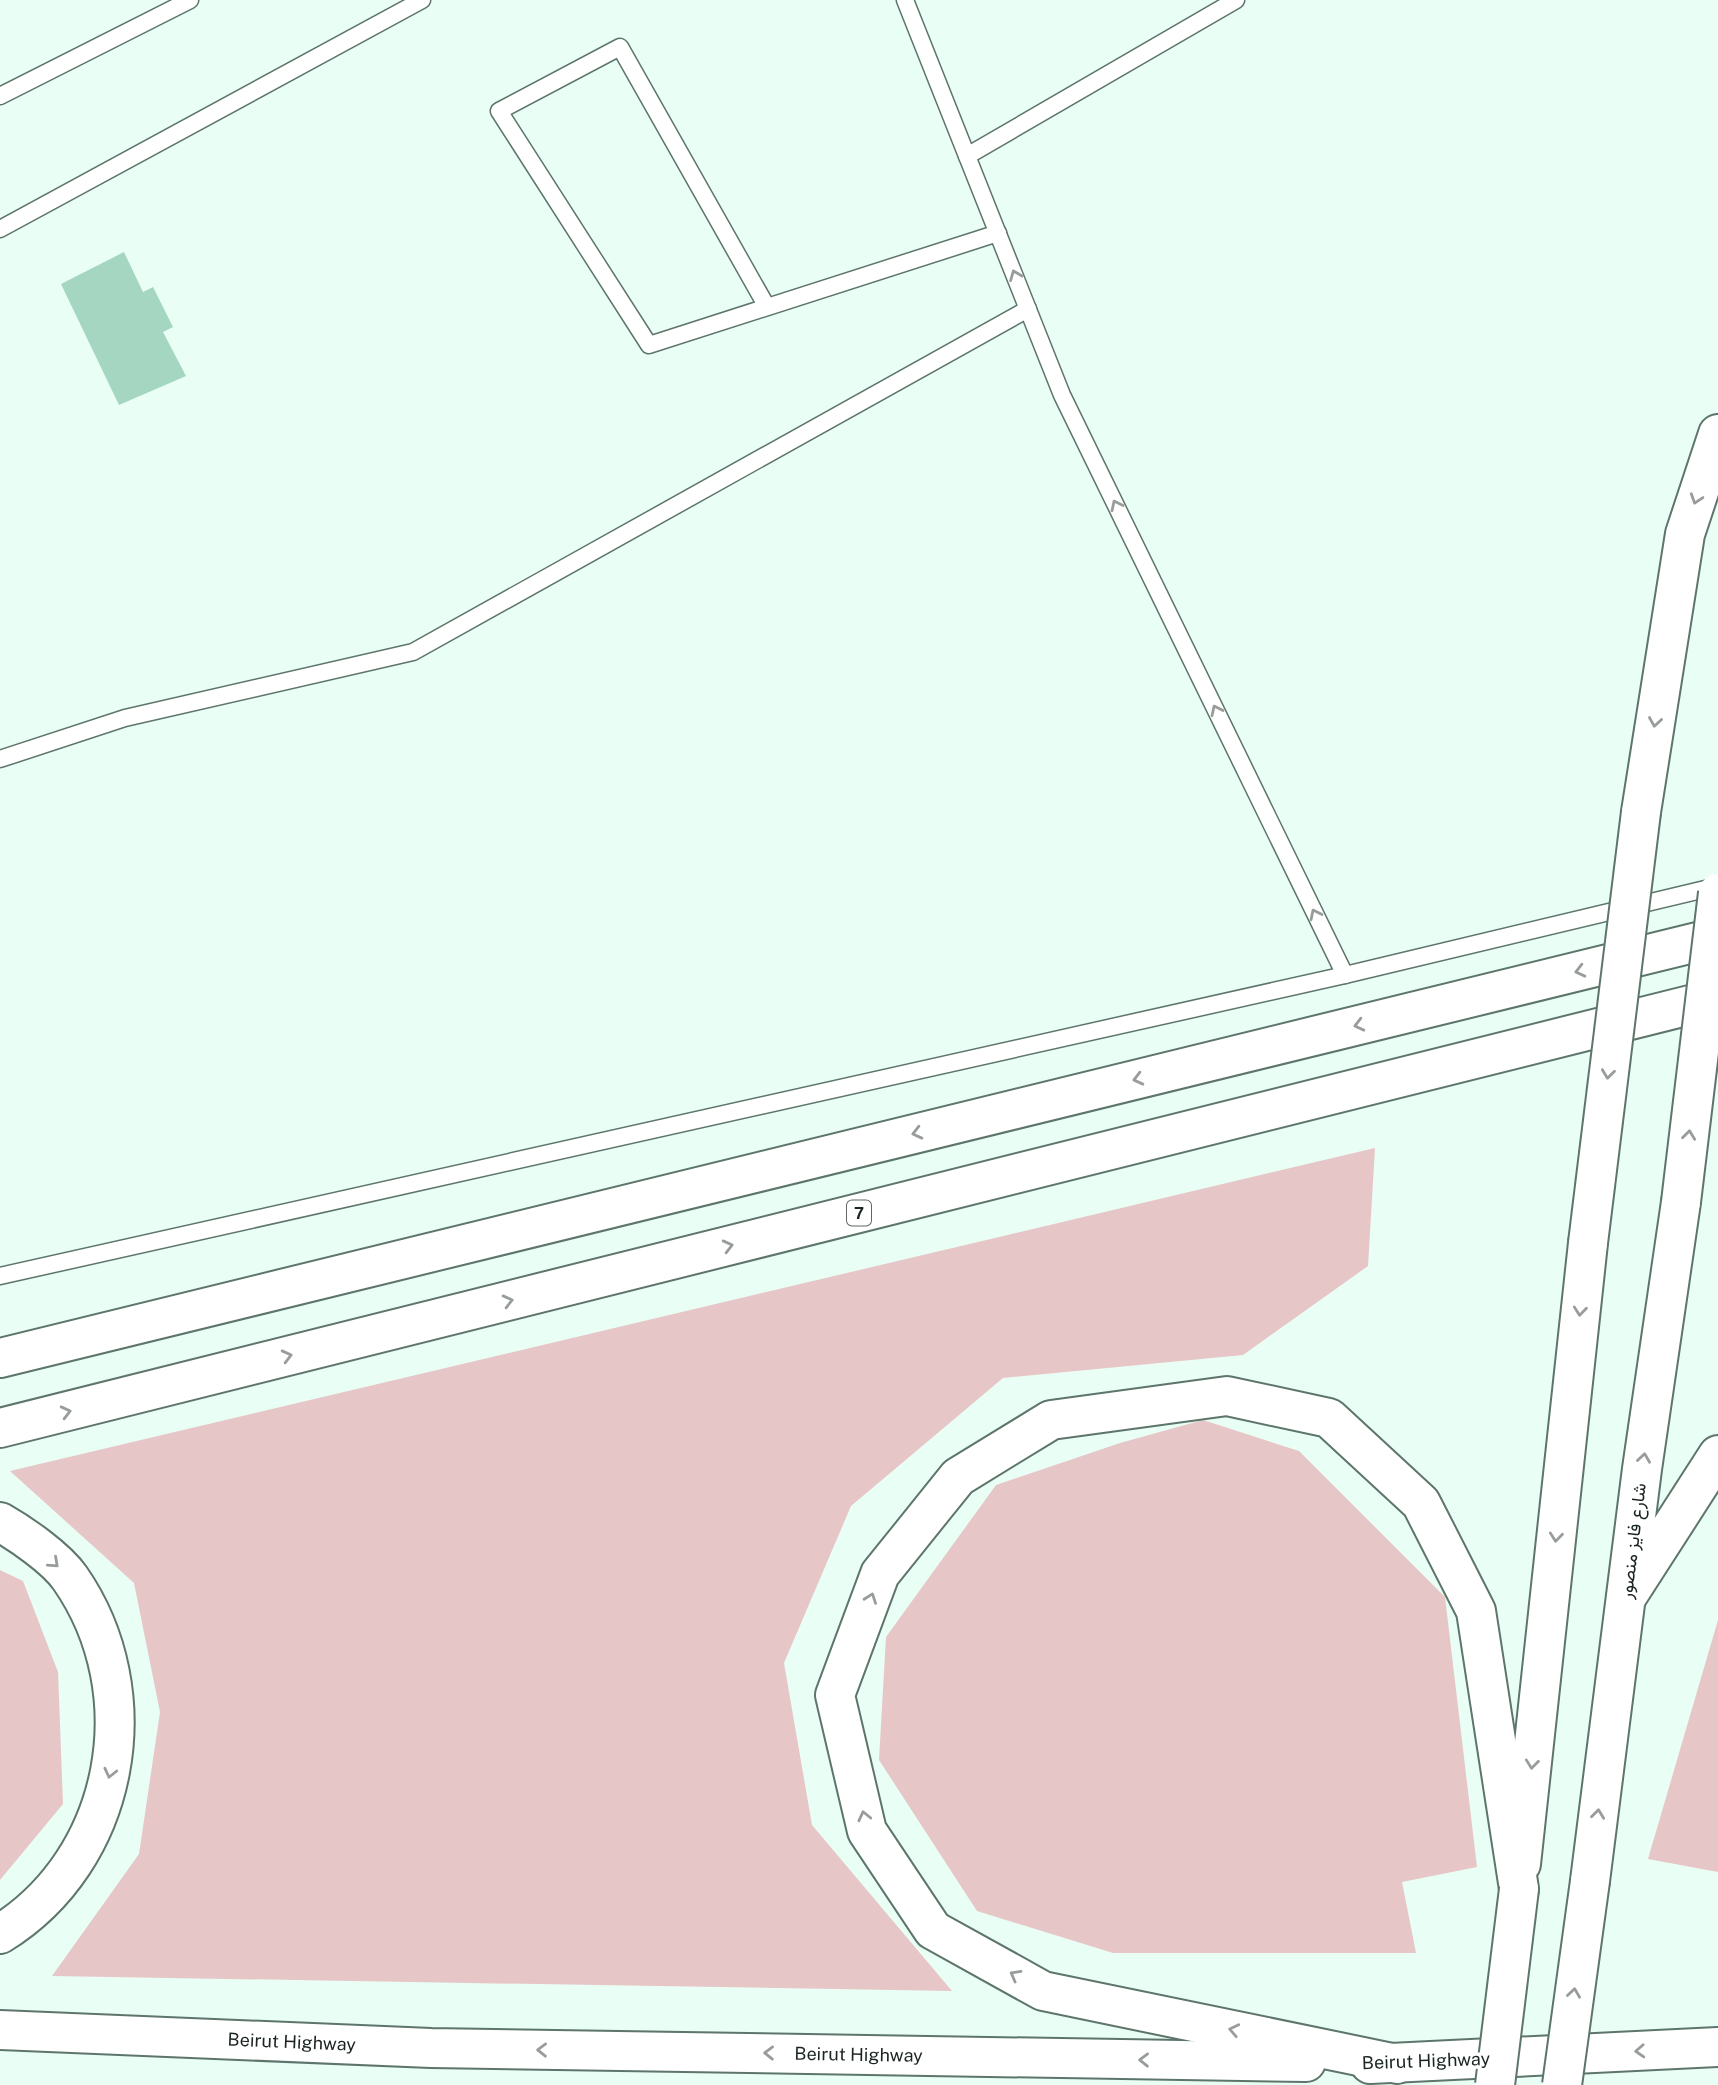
<svg xmlns="http://www.w3.org/2000/svg" width="1718" height="2085" viewBox="0 0 1718 2085" font-family="'Public Sans',Vazirmatn,sans-serif">
	<rect width="100%" height="100%" fill="#e9fef4"/>
	<g fill="#e7c6c8">
		<path d="M1375,1148l-7,118 -125,89 -240,23 -152,128 -67,157 28,162 140,166 -900,-15 87,-122 21,-142 -26,-129 -124,-112z"/>
		<path d="M1203,1420l96,31 146,146 32,270 -75,15 14,71h-303l-136,-42 -98,-151 7,-123 110,-152 124,-42z"/>
		<path d="M0,1570l23,11 35,91 5,132 -63,76z"/>
		<path d="M1718,1620v252l-70,-13z"/>
	</g>
	<path fill="#a4d6c1" d="M124,252l19,40 10,-5 20,40 -10,5 23,44 -67,29 -58,-121z"/>
	<g fill="none" stroke-linecap="round" stroke-linejoin="round">
		<defs>
			<g id="service">
				<path d="M905,0l157,395 283,580"/>
				<path d="M0,96l190,-96"/>
				<path d="M967,156l269,-156"/>
				<path d="M0,229l422,-229"/>
				<path d="M767,307l-147,-260 -121,64 150,234 349,-112"/>
				<path d="M0,759l125,-41 288,-66 615,-343"/>
				<path d="M0,1276l1345,-301 373,-89"/>
			</g>
			<g id="primary">
				<path d="M1641,812l44,-278 33,-100"/>
				<path d="M1521,1864l67,-621"/>
				<path d="M1590,1881l52,-412 39,-267"/>
			</g>
			<g id="trunk">
				<path d="M0,1358l1718,-421"/>
				<path d="M0,1428l1718,-430"/>
				<path d="M1626,1598l92,-143"/>
			</g>
			<g id="motorway">
				<path d="M0,1522c21,12 56,36 70,56 80,115 50,282 -70,356"/>
				<path id="s1" d="M0,2030l431,18 875,14"/>
				<path d="M1370,2064l348,-17"/>
				<path d="M1397,2064l-354,-73 -110,-61 -66,-99 -32,-136 45,-121 78,-97 93,-57 176,-24 102,22 92,85 55,108 43,278"/>
			</g>
		</defs>
		<use href="#service" stroke="#5d756a" stroke-width="19"/>
		<use href="#primary" stroke="#5d756a" stroke-width="42"/>
		<use href="#trunk" stroke="#5d756a" stroke-width="42"/>
		<use href="#motorway" stroke="#5d756a" stroke-width="42"/>
		<use href="#service" stroke="#fff" stroke-width="16"/>
		<use href="#primary" stroke="#fff" stroke-width="38"/>
		<use href="#trunk" stroke="#fff" stroke-width="38"/>
		<use href="#motorway" stroke="#fff" stroke-width="38"/>
		<defs>
			<g id="primary-bridge">
				<path d="M1681,1202l37,-309"/>
				<path d="M1588,1243l53,-431"/>
				<path d="M1495,2085l24,-196"/>
				<path d="M1562,2085l28,-204"/>
			</g>
		</defs>
		<use href="#primary-bridge" stroke="#5d756a" stroke-width="42" stroke-linecap="butt"/>
		<use href="#primary-bridge" stroke="#fff" stroke-width="38"/>
	</g>
	<defs><path id="oneway-chevron" d="M-2-3.5L2.5 0L-2 3.5" fill="none" stroke-width="1.6" stroke-linecap="round" stroke-linejoin="round" transform="scale(1.75)"/></defs>
	<g stroke="#989c9b">
		<use href="#oneway-chevron" transform="translate(1015 275) rotate(-112)"/>
		<use href="#oneway-chevron" transform="translate(1696 499) rotate(108)"/>
		<use href="#oneway-chevron" transform="translate(1116 505) rotate(-116)"/>
		<use href="#oneway-chevron" transform="translate(1216 710) rotate(-116)"/>
		<use href="#oneway-chevron" transform="translate(1655 722) rotate(99)"/>
		<use href="#oneway-chevron" transform="translate(1315 914) rotate(-116)"/>
		<use href="#oneway-chevron" transform="translate(1580 971) rotate(166)"/>
		<use href="#oneway-chevron" transform="translate(1359 1025) rotate(166)"/>
		<use href="#oneway-chevron" transform="translate(1608 1074) rotate(97)"/>
		<use href="#oneway-chevron" transform="translate(1138 1079) rotate(166)"/>
		<use href="#oneway-chevron" transform="translate(917 1133) rotate(166)"/>
		<use href="#oneway-chevron" transform="translate(1689 1135) rotate(-83)"/>
		<use href="#oneway-chevron" transform="translate(728 1246) rotate(-14)"/>
		<use href="#oneway-chevron" transform="translate(508 1301) rotate(-14)"/>
		<use href="#oneway-chevron" transform="translate(1580 1311) rotate(96)"/>
		<use href="#oneway-chevron" transform="translate(287 1356) rotate(-14)"/>
		<use href="#oneway-chevron" transform="translate(66 1412) rotate(-14)"/>
		<use href="#oneway-chevron" transform="translate(1644 1458) rotate(-82)"/>
		<use href="#oneway-chevron" transform="translate(1556 1537) rotate(96)"/>
		<use href="#oneway-chevron" transform="translate(54 1563) rotate(42)"/>
		<use href="#oneway-chevron" transform="translate(871 1598) rotate(-70)"/>
		<use href="#oneway-chevron" transform="translate(1532 1764) rotate(96)"/>
		<use href="#oneway-chevron" transform="translate(110 1773) rotate(103)"/>
		<use href="#oneway-chevron" transform="translate(1598 1814) rotate(-83)"/>
		<use href="#oneway-chevron" transform="translate(864 1816) rotate(-103)"/>
		<use href="#oneway-chevron" transform="translate(1015 1975) rotate(-151)"/>
		<use href="#oneway-chevron" transform="translate(1574 1993) rotate(-82)"/>
		<use href="#oneway-chevron" transform="translate(1234 2030) rotate(-168)"/>
		<use href="#oneway-chevron" transform="translate(542 2050) rotate(-179)"/>
		<use href="#oneway-chevron" transform="translate(1640 2051) rotate(177)"/>
		<use href="#oneway-chevron" transform="translate(769 2053) rotate(-179)"/>
		<use href="#oneway-chevron" transform="translate(1144 2060) rotate(-179)"/>
	</g>
	<g text-anchor="middle" stroke-width="7" stroke-linejoin="round" paint-order="stroke">
		<rect fill="#fff" stroke="#5f6663" stroke-width="2" x="847" y="1200.5" width="24" height="25" rx="5"/>
		<g font-size="16" font-weight="bold" fill="#1a2420">
			<text x="859" y="1219">7</text>
		</g>
		<g font-size="18" fill="#1a2420" stroke="#fff">
			<text transform="translate(1633 1541) rotate(-83)" y="6">شارع فايز منصور</text>
			<text dy="6" stroke="none"><textPath href="#s1" startOffset="292">Beirut Highway</textPath></text>
			<text dy="6" stroke="none"><textPath href="#s1" startOffset="859">Beirut Highway</textPath></text>
			<text transform="translate(1426 2061) rotate(-2)" y="6">Beirut Highway</text>
		</g>
	</g>
</svg>
